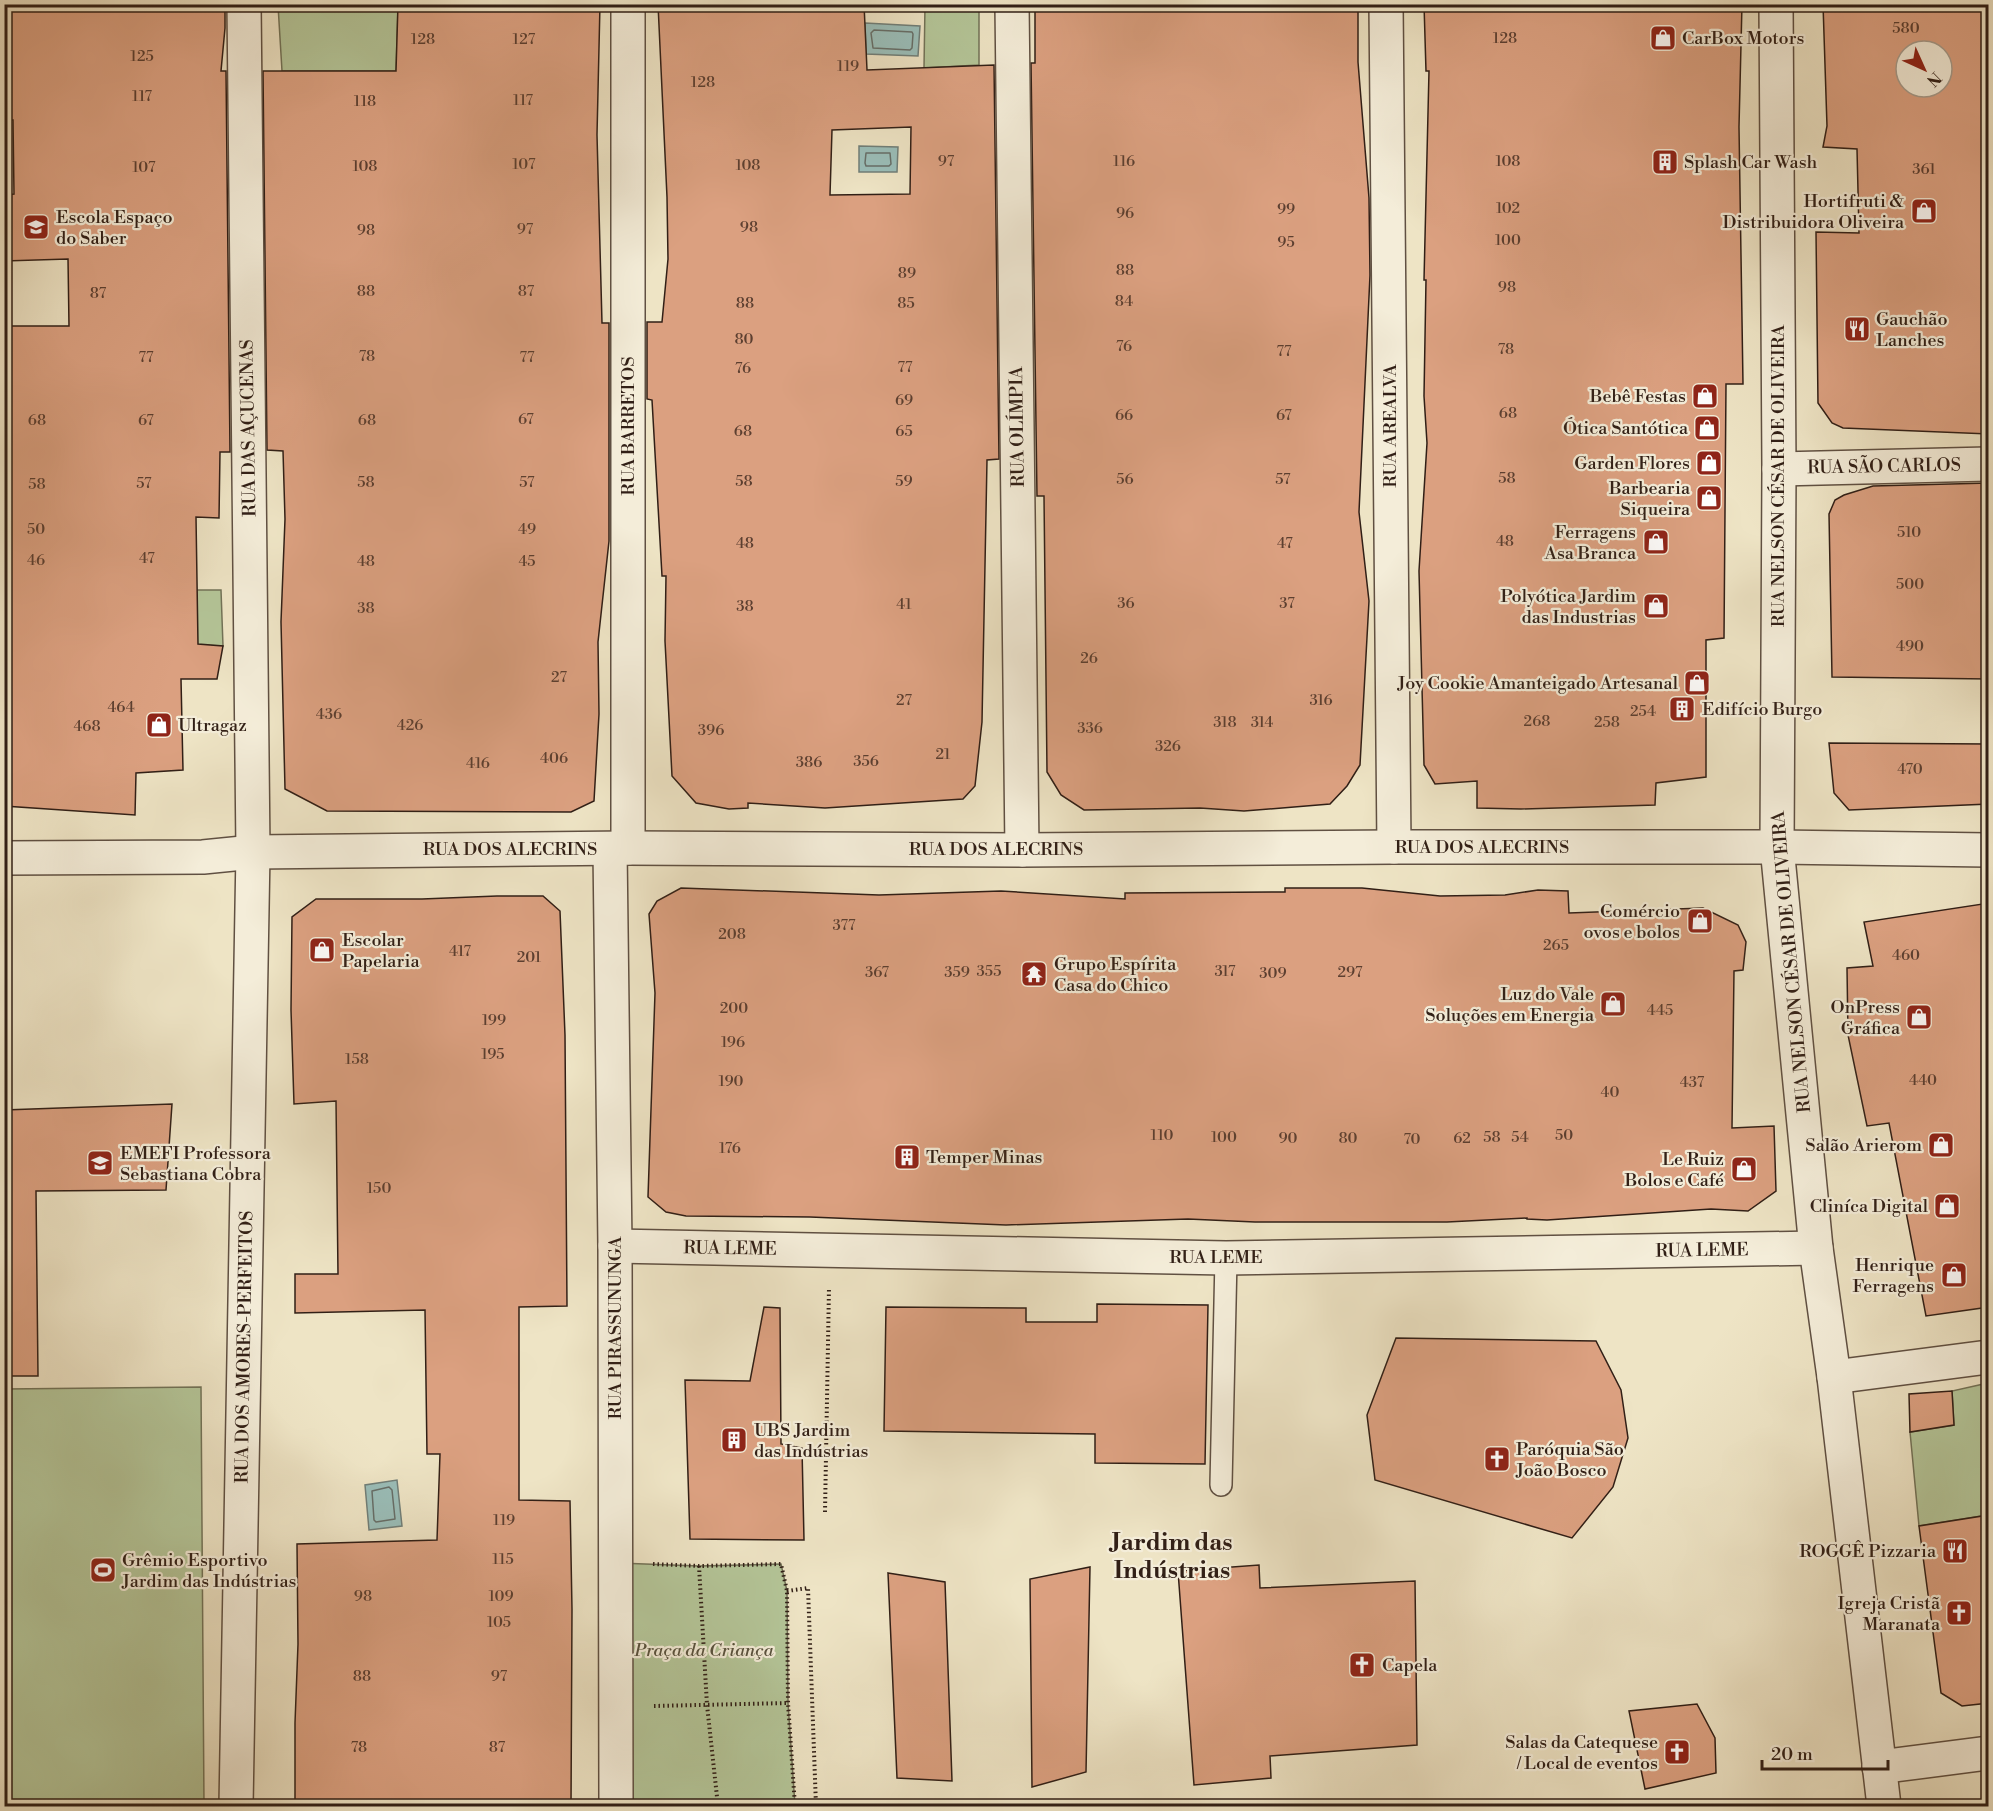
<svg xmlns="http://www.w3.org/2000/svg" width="1993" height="1811" viewBox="0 0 1993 1811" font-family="'Libre Bodoni',serif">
	<rect width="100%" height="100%" fill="#eee4c5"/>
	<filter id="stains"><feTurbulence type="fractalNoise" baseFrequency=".00333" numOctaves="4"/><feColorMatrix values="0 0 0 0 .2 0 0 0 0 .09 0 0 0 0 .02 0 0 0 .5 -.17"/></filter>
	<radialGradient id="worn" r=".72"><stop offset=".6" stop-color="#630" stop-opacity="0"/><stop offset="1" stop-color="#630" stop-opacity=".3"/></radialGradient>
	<g fill="#b4c598" stroke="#727257" stroke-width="1.5">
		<path d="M278,5l120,2 -2,64h-114z"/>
		<path d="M925,5h54v60l-55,3z"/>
		<path d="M197,590h24l2,56 -153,-5z"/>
		<path d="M1988,1383v132l-69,11 -9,-94 44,-7 -2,-34z"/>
		<path d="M201,1387l3,419h-199v-417z"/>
		<path d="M618,1563l81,3 82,-2 6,27 1,112 7,103h-163z"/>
	</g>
	<g fill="#9abeb9" stroke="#707e78" stroke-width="1.5">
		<path d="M865,23l55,3 -2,30 -52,-2z"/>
		<path d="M859,146l39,1 -1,25h-38z"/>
		<path d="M397,1480l5,46 -33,4 -4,-45z"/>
	</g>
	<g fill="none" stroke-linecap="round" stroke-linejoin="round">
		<g stroke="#666e68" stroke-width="1.5">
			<path d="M874,30l38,2 1,2 -1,14 -2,2 -37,-2 -2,-15z"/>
			<path d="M866,153h24l1,11 -2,2h-23l-1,-3z"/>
			<path d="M389,1487l3,3 3,29 -19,3 -2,-2 -2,-29z"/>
		</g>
	</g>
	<g fill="#dba080" stroke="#311f16" stroke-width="1.5" fill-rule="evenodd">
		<path d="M4,4h221v24l-4,43h5l4,381h-10l-1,66 -23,-1 2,127 25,2 -6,33h-36l2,91 -47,3 -1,42 -131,-9v-480h65l-1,-67 -64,2v-66l10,-1 -1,-74h-9z"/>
		<path d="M398,4h202l-3,131 5,188h7v218l-11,101 1,72 -5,87 -23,11 -244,-1 -42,-22 -4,-167 4,-103 -2,-68 -16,-1 -4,-379h133z"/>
		<path d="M658,4h206l3,66 127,-5 5,394 -12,1 -5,262 -7,64 -12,13 -138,9 -77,-5v5l-19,1 -33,-6 -24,-27 -7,-135 1,-65h-4l-10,-176 -5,-1v-77h15l6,-63 -1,-62zM911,127l-1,67 -80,1 2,-65z"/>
		<path d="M1035,4h323v58l11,136 1,77 -11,237 10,89 -9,164 -13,21 -17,18 -86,7 -44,-3 -116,2 -23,-15 -14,-23 -3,-276h-7l-6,-433h4z"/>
		<path d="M1424,4h318l-3,123 4,257h-17l-2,254 -18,2v137l-50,6 -1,22 -134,4 -44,-1v-27l-42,3 -11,-19 -5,-194 8,-128 -3,-47 2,-116h-2l5,-209h-3z"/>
		<path d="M1823,4h166v430l-146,-6 -11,-5 -14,-20 -2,-171 43,1 -2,-84 -34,-2 4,-21zM1906,51h36v36h-36z"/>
		<path d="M1989,483v196l-157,-2 -3,-163 6,-14 9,-5 29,-9z"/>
		<path d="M1829,743l160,1v60l-140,6 -15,-17z"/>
		<path d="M681,888l198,7 122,-4 124,8v-6l160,-1v-4h77l78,8 65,-1 33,-5 30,1 1,22 134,-5 35,17 8,17 -3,28 -9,1 -2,157 42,-2 2,65 -28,20 -37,-2 -164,11 -20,-1v-1l-80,4h-192l-67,-3 -182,6 -196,-8 -124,-1 -20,-4 -18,-15 7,-204 -6,-79 8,-13z"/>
		<path d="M497,896h46l17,15 5,124 2,271 -48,1v193l51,1 2,108 -1,197h-276v-83l3,-79 -1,-100 140,-4 3,-86h-13l-2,-144 -130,3v-39h43l-2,-173 -42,3 -3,-94 1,-93 24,-18h106z"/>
		<path d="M1989,903v404l-63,9 -37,-193 -22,3 -19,-91 -1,-67 26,-2 -9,-44z"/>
		<path d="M172,1104l-6,86 -130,1 2,185h-34v-266z"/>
		<path d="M1097,1304l111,1 -3,159 -110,-1v-29l-211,-3 2,-124 140,1v14h71z"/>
		<path d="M764,1307l16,1 1,136 21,4 2,92 -114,-1 -5,-159 65,1z"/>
		<path d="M1396,1338l200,3 25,49 7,48 -15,49 -41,51 -197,-58 -8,-65z"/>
		<path d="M1952,1391l2,34 -44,7 -1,-38z"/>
		<path d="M1989,1515v188l-27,3 -21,-13 -22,-167z"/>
		<path d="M1259,1565l1,23 155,-7 2,164 -147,11 1,22 -77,7 -16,-214z"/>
		<path d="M1090,1567l-4,205 -54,15 -2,-208z"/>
		<path d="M888,1573l57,9 7,199 -55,-3z"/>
		<path d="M1697,1704l18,34 1,35 -71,16 -16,-78z"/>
	</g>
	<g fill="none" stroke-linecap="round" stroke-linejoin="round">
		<defs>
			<path id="lane" d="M1221,1485l5,-227"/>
			<g id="street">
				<path d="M628,4v844"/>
				<path d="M1012,4l10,846"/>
				<path d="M1386,4l8,843"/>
				<path d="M1776,4l3,465 -2,378 39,401 18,129 50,429"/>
				<path d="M1779,469l209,-5"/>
				<path d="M610,849l5,397 1,560"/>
				<path d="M4,858l199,-1 50,-5 375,-4 394,2 372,-3h383l211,3"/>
				<path d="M615,1246l611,12 590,-10"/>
				<path d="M1834,1377l154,-20"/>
				<path d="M1879,1767l109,-14"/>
				<path d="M236,1806l17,-954 -9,-848"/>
			</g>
		</defs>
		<use href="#lane" stroke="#605042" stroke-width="24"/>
		<use href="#street" stroke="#605042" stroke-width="36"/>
		<g stroke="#311f16" stroke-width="4" stroke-dasharray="1.5 3" stroke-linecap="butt">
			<path d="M825,1512l4,-225"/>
			<path d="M653,1564l46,2 82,-2 6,27 1,112 7,103"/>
			<path d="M699,1566l8,139 11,101"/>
			<path d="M787,1591l21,-3 8,218"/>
			<path d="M654,1706l134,-3"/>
		</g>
		<use href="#lane" stroke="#f4edd9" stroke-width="21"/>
		<use href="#street" stroke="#f4edd9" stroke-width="33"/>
	</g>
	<defs>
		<symbol id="shop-square" viewBox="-11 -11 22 22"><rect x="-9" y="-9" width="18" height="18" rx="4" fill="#8f2418" stroke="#f4edd9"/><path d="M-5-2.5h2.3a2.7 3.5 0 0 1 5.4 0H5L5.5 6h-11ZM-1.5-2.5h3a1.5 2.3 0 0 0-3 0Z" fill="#fff"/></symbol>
		<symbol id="building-square" viewBox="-11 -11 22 22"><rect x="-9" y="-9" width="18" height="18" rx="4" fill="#8f2418" stroke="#f4edd9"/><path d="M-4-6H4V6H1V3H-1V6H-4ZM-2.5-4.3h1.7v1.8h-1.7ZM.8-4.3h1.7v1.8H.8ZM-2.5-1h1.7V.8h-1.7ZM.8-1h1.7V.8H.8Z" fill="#fff"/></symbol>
		<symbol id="school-square" viewBox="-11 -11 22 22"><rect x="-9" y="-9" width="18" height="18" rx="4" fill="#8f2418" stroke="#f4edd9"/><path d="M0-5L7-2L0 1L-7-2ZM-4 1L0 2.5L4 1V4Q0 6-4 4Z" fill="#fff"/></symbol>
		<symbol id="restaurant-square" viewBox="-11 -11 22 22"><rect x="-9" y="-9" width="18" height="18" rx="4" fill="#8f2418" stroke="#f4edd9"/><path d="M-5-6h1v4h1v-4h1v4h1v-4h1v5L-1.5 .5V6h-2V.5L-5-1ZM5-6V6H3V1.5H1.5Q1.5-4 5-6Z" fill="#fff"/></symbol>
		<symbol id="temple-square" viewBox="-11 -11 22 22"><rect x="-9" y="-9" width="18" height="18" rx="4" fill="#8f2418" stroke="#f4edd9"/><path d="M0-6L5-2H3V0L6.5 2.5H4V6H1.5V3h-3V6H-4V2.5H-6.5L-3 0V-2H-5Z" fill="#fff"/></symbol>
		<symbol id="church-square" viewBox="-11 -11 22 22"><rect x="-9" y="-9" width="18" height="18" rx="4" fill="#8f2418" stroke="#f4edd9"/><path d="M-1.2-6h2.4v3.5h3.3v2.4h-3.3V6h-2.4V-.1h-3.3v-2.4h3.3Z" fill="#fff"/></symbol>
		<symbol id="stadium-square" viewBox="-11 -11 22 22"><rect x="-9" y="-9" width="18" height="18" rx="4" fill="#8f2418" stroke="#f4edd9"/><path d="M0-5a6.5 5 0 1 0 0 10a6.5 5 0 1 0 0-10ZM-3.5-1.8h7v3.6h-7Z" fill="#fff"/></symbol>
	</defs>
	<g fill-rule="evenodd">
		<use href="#shop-square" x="1648" y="23" width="30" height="30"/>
		<use href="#building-square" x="1650" y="147" width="30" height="30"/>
		<use href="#shop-square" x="1909" y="196" width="30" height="30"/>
		<use href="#school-square" x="21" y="212" width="30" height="30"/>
		<use href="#restaurant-square" x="1842" y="314" width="30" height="30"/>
		<use href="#shop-square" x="1690" y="381" width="30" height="30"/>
		<use href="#shop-square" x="1692" y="413" width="30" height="30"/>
		<use href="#shop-square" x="1694" y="448" width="30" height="30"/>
		<use href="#shop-square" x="1694" y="483" width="30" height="30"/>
		<use href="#shop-square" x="1641" y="527" width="30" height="30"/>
		<use href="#shop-square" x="1641" y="591" width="30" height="30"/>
		<use href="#shop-square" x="1682" y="668" width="30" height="30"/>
		<use href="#building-square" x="1667" y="694" width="30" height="30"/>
		<use href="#shop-square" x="144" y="710" width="30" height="30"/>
		<use href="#shop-square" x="1685" y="906" width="30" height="30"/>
		<use href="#shop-square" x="307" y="935" width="30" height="30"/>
		<use href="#temple-square" x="1019" y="959" width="30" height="30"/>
		<use href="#shop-square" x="1598" y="989" width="30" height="30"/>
		<use href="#shop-square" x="1904" y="1002" width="30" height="30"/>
		<use href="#shop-square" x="1926" y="1130" width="30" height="30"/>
		<use href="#building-square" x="892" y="1142" width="30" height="30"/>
		<use href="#school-square" x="85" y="1148" width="30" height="30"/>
		<use href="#shop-square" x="1729" y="1154" width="30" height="30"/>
		<use href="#shop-square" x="1932" y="1191" width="30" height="30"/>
		<use href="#shop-square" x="1939" y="1260" width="30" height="30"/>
		<use href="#building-square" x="719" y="1425" width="30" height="30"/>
		<use href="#church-square" x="1482" y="1444" width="30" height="30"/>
		<use href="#restaurant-square" x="1940" y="1536" width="30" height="30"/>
		<use href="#stadium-square" x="88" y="1555" width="30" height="30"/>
		<use href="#church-square" x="1944" y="1598" width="30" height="30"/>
		<use href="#church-square" x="1347" y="1650" width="30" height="30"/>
		<use href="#church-square" x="1662" y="1737" width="30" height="30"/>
	</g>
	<g text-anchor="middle" stroke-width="4.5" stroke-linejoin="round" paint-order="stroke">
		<g font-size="15" fill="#5c3f30">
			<text x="1906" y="33">580</text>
			<text x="1505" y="43">128</text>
			<text x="423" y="44">128</text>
			<text x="524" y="44">127</text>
			<text x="142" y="61">125</text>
			<text x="848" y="71">119</text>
			<text x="703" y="87">128</text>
			<text x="142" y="101">117</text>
			<text x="523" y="105">117</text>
			<text x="365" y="106">118</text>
			<text x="946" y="166">97</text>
			<text x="1124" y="166">116</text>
			<text x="1508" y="166">108</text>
			<text x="524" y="169">107</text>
			<text x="748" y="170">108</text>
			<text x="365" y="171">108</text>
			<text x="144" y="172">107</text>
			<text x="1924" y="174">361</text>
			<text x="1508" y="213">102</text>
			<text x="1286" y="214">99</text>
			<text x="1125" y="218">96</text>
			<text x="749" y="232">98</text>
			<text x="525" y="234">97</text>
			<text x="366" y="235">98</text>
			<text x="1508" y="245">100</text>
			<text x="1286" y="247">95</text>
			<text x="1125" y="275">88</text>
			<text x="907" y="278">89</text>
			<text x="1507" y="292">98</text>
			<text x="366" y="296">88</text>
			<text x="526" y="296">87</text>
			<text x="98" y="298">87</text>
			<text x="1124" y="306">84</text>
			<text x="745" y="308">88</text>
			<text x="906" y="308">85</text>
			<text x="744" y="344">80</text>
			<text x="1124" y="351">76</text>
			<text x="1506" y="354">78</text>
			<text x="1284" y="356">77</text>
			<text x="367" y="361">78</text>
			<text x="146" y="362">77</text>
			<text x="527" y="362">77</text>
			<text x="905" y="372">77</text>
			<text x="743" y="373">76</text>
			<text x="904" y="405">69</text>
			<text x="1508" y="418">68</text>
			<text x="1124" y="420">66</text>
			<text x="1284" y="420">67</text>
			<text x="526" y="424">67</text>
			<text x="37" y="425">68</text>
			<text x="146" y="425">67</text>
			<text x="367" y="425">68</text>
			<text x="743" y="436">68</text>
			<text x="904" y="436">65</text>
			<text x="1507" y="483">58</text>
			<text x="1125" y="484">56</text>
			<text x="1283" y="484">57</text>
			<text x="744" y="486">58</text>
			<text x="904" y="486">59</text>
			<text x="366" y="487">58</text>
			<text x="527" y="487">57</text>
			<text x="144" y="488">57</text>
			<text x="37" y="489">58</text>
			<text x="36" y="534">50</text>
			<text x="527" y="534">49</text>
			<text x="1909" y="537">510</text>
			<text x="1505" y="546">48</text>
			<text x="745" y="548">48</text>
			<text x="1285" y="548">47</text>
			<text x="147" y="563">47</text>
			<text x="36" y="565">46</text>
			<text x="366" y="566">48</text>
			<text x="527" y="566">45</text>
			<text x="1910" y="589">500</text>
			<text x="1126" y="608">36</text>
			<text x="1287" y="608">37</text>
			<text x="904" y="609">41</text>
			<text x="745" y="611">38</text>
			<text x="366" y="613">38</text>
			<text x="1910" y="651">490</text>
			<text x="1089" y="663">26</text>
			<text x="559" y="682">27</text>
			<text x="904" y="705">27</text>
			<text x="1321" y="705">316</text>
			<text x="121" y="712">464</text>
			<text x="1643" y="716">254</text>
			<text x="329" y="719">436</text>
			<text x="1537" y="726">268</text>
			<text x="1225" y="727">318</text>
			<text x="1262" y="727">314</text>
			<text x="1607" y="727">258</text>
			<text x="410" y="730">426</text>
			<text x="87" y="731">468</text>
			<text x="1090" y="733">336</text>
			<text x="711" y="735">396</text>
			<text x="1168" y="751">326</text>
			<text x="943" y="759">21</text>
			<text x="554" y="763">406</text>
			<text x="866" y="766">356</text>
			<text x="809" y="767">386</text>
			<text x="478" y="768">416</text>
			<text x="1910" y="774">470</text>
			<text x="844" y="930">377</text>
			<text x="732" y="939">208</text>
			<text x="1556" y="950">265</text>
			<text x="460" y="956">417</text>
			<text x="1906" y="960">460</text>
			<text x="529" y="962">201</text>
			<text x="989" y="976">355</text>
			<text x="1225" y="976">317</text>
			<text x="877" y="977">367</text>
			<text x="957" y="977">359</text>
			<text x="1350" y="977">297</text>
			<text x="1273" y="978">309</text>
			<text x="734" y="1013">200</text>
			<text x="1660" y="1015">445</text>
			<text x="494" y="1025">199</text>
			<text x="733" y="1047">196</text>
			<text x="493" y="1059">195</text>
			<text x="357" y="1064">158</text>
			<text x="1923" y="1085">440</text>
			<text x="731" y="1086">190</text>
			<text x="1692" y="1087">437</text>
			<text x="1610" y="1097">40</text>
			<text x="1162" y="1140">110</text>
			<text x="1564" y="1140">50</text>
			<text x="1224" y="1142">100</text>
			<text x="1492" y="1142">58</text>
			<text x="1520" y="1142">54</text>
			<text x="1288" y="1143">90</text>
			<text x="1348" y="1143">80</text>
			<text x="1462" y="1143">62</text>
			<text x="1412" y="1144">70</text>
			<text x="730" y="1153">176</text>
			<text x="379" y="1193">150</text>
			<text x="504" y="1525">119</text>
			<text x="503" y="1564">115</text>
			<text x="363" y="1601">98</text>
			<text x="501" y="1601">109</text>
			<text x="499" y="1627">105</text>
			<text x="362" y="1681">88</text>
			<text x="499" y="1681">97</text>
			<text x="359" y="1752">78</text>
			<text x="497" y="1752">87</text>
		</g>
		<g font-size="18" fill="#311f16" stroke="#f4edd9" text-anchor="end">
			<text x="1682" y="44" text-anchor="start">CarBox Motors</text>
			<text x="1684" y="168" text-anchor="start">Splash Car Wash</text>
			<text x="1904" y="207">Hortifruti &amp;<tspan x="1904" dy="21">Distribuidora Oliveira</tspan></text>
			<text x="56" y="223" text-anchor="start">Escola Espaço<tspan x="56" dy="21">do Saber</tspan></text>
			<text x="1876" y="325" text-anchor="start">Gauchão<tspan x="1876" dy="21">Lanches</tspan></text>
			<text x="1686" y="402">Bebê Festas</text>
			<text x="1688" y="434">Ótica Santótica</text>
			<text x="1690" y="469">Garden Flores</text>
			<text x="1690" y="494">Barbearia<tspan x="1690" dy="21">Siqueira</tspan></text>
			<text x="1636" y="538">Ferragens<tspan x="1636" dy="21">Asa Branca</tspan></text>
			<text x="1636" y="602">Polyótica Jardim<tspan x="1636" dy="21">das Industrias</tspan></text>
			<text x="1678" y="689">Joy Cookie Amanteigado Artesanal</text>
			<text x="1702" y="715" text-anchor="start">Edifício Burgo</text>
			<text x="178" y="731" text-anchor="start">Ultragaz</text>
			<text x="1680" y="917">Comércio<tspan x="1680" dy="21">ovos e bolos</tspan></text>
			<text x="342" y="946" text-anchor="start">Escolar<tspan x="342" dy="21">Papelaria</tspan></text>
			<text x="1054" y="970" text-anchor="start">Grupo Espírita<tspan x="1054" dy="21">Casa do Chico</tspan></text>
			<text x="1594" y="1000">Luz do Vale<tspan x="1594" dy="21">Soluções em Energia</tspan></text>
			<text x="1900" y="1013">OnPress<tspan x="1900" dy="21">Gráfica</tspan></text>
			<text x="1922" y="1151">Salão Arierom</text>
			<text x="120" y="1159" text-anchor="start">EMEFI Professora<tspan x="120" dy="21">Sebastiana Cobra</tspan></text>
			<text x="926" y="1163" text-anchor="start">Temper Minas</text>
			<text x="1724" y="1165">Le Ruiz<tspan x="1724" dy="21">Bolos e Café</tspan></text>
			<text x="1928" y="1212">Cliníca Digital</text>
			<text x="1934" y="1271">Henrique<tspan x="1934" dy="21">Ferragens</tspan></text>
			<text x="754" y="1436" text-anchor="start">UBS Jardim<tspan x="754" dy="21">das Indústrias</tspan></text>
			<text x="1516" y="1455" text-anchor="start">Paróquia São<tspan x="1516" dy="21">João Bosco</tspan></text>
			<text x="1936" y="1557">ROGGÊ Pizzaria</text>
			<text x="122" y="1566" text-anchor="start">Grêmio Esportivo<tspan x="122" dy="21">Jardim das Indústrias</tspan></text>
			<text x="1940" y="1609">Igreja Cristã<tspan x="1940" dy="21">Maranata</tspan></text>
			<text x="1382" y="1671" text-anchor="start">Capela</text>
			<text x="1658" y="1748">Salas da Catequese<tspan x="1658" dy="21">/ Local de eventos</tspan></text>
		</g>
		<g font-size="18" fill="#311f16" stroke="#f4edd9">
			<text transform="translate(628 426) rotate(-90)" y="6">RUA BARRETOS</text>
			<text transform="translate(1390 426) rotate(-90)" y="6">RUA AREALVA</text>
			<text transform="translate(1017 427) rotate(-91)" y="6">RUA OLÍMPIA</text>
			<text transform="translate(248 428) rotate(-91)" y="6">RUA DAS AÇUCENAS</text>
			<text transform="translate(1884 466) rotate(-1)" y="6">RUA SÃO CARLOS</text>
			<text transform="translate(1778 476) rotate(-90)" y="6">RUA NELSON CÉSAR DE OLIVEIRA</text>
			<text x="1482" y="853">RUA DOS ALECRINS</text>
			<text x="510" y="855">RUA DOS ALECRINS</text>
			<text x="996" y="855">RUA DOS ALECRINS</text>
			<text transform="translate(1791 962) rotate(-95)" y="6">RUA NELSON CÉSAR DE OLIVEIRA</text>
			<text transform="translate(730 1248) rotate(1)" y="6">RUA LEME</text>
			<text transform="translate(1702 1250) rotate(-1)" y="6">RUA LEME</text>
			<text x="1216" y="1263">RUA LEME</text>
			<text transform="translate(615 1328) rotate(-90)" y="6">RUA PIRASSUNUNGA</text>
			<text transform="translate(244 1347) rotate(-89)" y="6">RUA DOS AMORES-PERFEITOS</text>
		</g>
		<g font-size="18" font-style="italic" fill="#58513d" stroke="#f4edd9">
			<text x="704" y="1656">Praça da Criança</text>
		</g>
		<g font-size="24" font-weight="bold" fill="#311f16" stroke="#f4edd9">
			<text x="1172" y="1550">Jardim das<tspan x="1172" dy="28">Indústrias</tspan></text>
		</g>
	</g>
	<rect width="1993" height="1811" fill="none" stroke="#eee4c5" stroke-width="24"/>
	<rect x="6" y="6" width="1981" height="1799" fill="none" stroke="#311f16" stroke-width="3"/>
	<rect x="12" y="12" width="1969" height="1787" fill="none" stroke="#311f16" stroke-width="1.5"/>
	<g transform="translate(1924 69) rotate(135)"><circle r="28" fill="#f4edd9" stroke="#a69b8b" stroke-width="1.5"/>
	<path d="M0-4.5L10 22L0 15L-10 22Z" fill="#8f2418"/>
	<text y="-9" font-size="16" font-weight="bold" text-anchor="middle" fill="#311f16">N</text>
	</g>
	<path d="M1762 1760v9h126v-9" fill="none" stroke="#311f16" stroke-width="3"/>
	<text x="1771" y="1760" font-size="18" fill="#311f16" stroke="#f4edd9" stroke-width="4.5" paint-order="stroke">20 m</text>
	<rect width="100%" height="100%" filter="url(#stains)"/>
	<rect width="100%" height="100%" fill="url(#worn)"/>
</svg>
